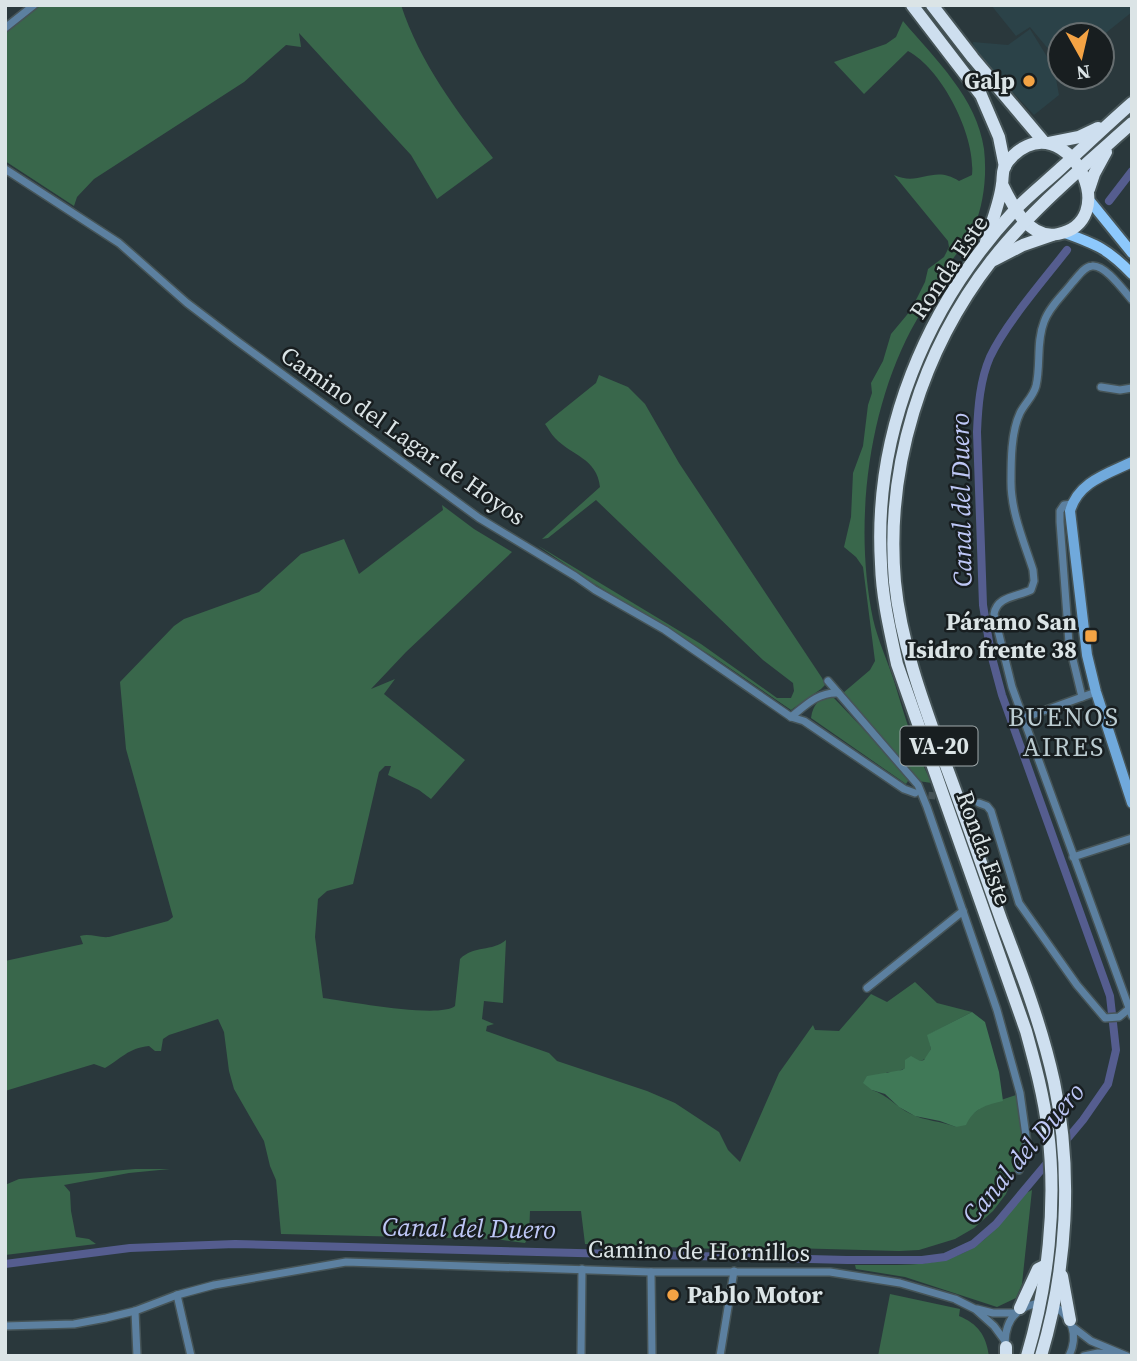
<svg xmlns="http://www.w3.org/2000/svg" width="1137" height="1361" viewBox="0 0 1137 1361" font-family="'Source Serif 4',serif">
	<rect width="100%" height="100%" fill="#2a383c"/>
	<g fill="#2b4248">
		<path d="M991,5h141v7l-30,24 -42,-1v28l-30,-36 -14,9z"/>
		<path d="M1030,29l24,39 5,27 -25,20 -60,-64 -1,-9 35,3z"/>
	</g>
	<g fill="#39674b">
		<path d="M41,5h360c19,58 55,105 92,153l-56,41 -26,-44 -112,-122 2,14 -15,-2 -42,37 -150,97 -17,18 -3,9 -69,-45v-128z"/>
		<path d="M903,21c32,38 74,77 81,128 3,26 0,54 -10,78 -6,14 -18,26 -26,39 -13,21 -25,43 -37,64 -44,84 -57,197 -38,289 5,22 15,43 22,65 10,33 20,68 37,99l-14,-2 -75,-88 27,-23 5,-9 -12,-94 -7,-10 -12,-10 7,-30 2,-44 10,-27 5,-41 4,-12 -1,-10 12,-22 8,-27 20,-24 14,-28 3,-13 16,-12 5,-10 -1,-6 -54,-66c26,12 39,-11 65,6l13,-6c4,-39 -30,-106 -64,-124l-44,43 -30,-32 52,-18 10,-7z"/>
		<path d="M599,375l29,12 17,17 34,59 143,215 3,7 -4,4 -30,21 -76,-52 -122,-75 -56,-38 164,99 76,54h14l3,-7 -1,-8 -30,-23 -167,-160 -48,38 -6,1 58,-52c-3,-29 -28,-31 -45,-49 -4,-4 -7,-10 -10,-14l51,-41z"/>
		<path d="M442,505l32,24 38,23 -106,100 -35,37 24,-10 -11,15 81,66 -34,39 -12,-9 -31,-15 3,-9h-6l-6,6 -26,112 -26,7 -9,8 -3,38 8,61c24,3 116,21 132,8l5,-47c14,-14 32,-7 46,-19l-3,63 -19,-2 -2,18 12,5 -7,2 -1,5 63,22 8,8 90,30 28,12 44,29 9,18 12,12 39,-89 34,-48 2,5 24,1 32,-37 16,8 28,-20 22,21 35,9 -44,23 3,14 -4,9 -30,14h-10l-15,18c16,5 24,17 39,24 14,7 30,7 45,13l27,-21 33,-11 7,50 -8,27 -9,22 -13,17 -19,17 -19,11 -36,11 -20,1 -151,-4 -2,3 -161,-6 -4,-33h-51l-1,25 -4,7 -30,-4 -214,-5 -5,-54 -6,-14 -6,-25 -30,-52 -5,-18 -5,-39 -6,-13 -49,16 -6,4 -2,12h-6l-6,-5c-21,2 -28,13 -44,22l-11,-4 -89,27v-130l78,-17 -3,-8c10,-3 18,2 29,1l59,-16 5,-4 -47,-168 -6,-67 54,-56 10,-7 75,-27 42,-38 43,-15 15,35 84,-64z"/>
		<path d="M832,696l78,82 -4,6 -95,-66c2,-14 8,-20 21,-22z"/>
		<path d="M135,1169h35l-41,4 -65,12 6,7 1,19 5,26 13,2 7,5 -91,11v-70l14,-6z"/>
		<path d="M1032,1190l-10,94 -6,14 -19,9 -92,-30 -49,-8 -1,-4c52,-1 102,7 141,-37 11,-12 20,-31 36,-38z"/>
		<path d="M890,1294l70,15 -1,7c19,8 27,19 30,40h-111z"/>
	</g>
	<path fill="#407957" d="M972,1012l13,10 14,50 4,29c-17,4 -29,7 -37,24l-10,2 -16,-6 -25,-5 -16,-9 -14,-13 -13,-4 -9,-7 4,-7 35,-6 3,-2v-8l6,-4 9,5 4,-1 7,-11 -4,-14z"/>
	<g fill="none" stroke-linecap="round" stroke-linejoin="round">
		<g stroke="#555d8f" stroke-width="8">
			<path d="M1109,201l23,-30"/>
			<path d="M5,1264l125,-16 105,-4 612,16h75l23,-3 28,-13 23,-20 87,-104 25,-36 8,-34 -6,-54 -108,-301 -11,-41 -8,-49 -6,-173c1,-25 3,-52 13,-75 16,-34 53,-76 77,-107"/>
		</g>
		<g stroke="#455256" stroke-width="7" stroke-dasharray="7 3.5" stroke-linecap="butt">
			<path d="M918,794l26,3"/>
			<path d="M956,799l23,4"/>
		</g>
		<defs>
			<g id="street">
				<path d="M5,28l29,-23"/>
				<path d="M5,169l114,74 68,60 50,38 242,177 96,58 20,14 70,40 126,87 13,4 100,68 11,4"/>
				<path d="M1132,300c-8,-9 -27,-36 -40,-34 -9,1 -14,11 -20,17 -9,12 -23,24 -28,39 -8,20 -3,43 -8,64 -3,11 -11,17 -16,27 -9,19 -9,48 -9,69 0,30 13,60 22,88l1,11 -3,9c-14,7 -34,6 -37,24l18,73 120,329"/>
				<path d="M1101,387l19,3 12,-2"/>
				<path d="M1072,504l-8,1 -4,6v11l9,121 13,54"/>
				<path d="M828,681l90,104 9,22 70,203 23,83 7,50 -8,27"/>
				<path d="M791,717c15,-12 27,-25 47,-24"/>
				<path d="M1024,718l72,-26"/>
				<path d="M979,803l8,3 4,5 28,92 58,82 28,33 14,-1 11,-9"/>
				<path d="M1073,857l59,-19"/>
				<path d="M867,988l96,-77"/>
				<path d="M651,1272l1,84"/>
				<path d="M177,1295l14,61"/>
				<path d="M1053,1305c19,12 26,30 16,51"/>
				<path d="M977,1309l16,4h21"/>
				<path d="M135,1311l2,45"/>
				<path d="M5,1326l69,-2 32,-6 29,-7 42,-16 37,-10 132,-23 305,10h179l70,11 55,16 20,10 19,17 11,15"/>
				<path d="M1074,1328l17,13 36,15"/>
				<path d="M1005,1342c1,-24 13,-37 37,-39"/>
				<path d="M581,1356l1,-87"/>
				<path d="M720,1356l14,-85"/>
				<path d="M1084,1356l14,-3 16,1"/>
			</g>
			<path id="secondary" d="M1132,462c-25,12 -54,20 -62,49l17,144 9,37 36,111"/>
			<g id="primary">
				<path d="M1089,200l43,53"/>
				<path d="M1065,233c31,11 43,16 67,41"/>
			</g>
			<g id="highway">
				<path d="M912,5l69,90 18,42 6,30"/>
				<path d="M932,5l41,53 71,84"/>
				<path d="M1049,143l30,-6 19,-9"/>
				<path d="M1089,189l5,-15 12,-22"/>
				<path d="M986,242c5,-19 14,-39 16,-58 1,-5 0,-10 2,-16 4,-9 14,-18 23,-22 48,-22 93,75 31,88 -29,6 -46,-29 -56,-50"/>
				<path d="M994,260l29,-15 29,-10"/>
				<path d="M1062,1276l8,44"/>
				<path d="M1020,1308l18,-39 8,-4"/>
				<path d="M1006,1356v-9"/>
				<path d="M1027,1356c21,-71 30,-151 21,-225 -4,-34 -13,-67 -22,-100l-129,-367c-7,-33 -15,-66 -16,-100 -8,-131 45,-258 133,-353 15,-16 32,-29 47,-43 24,-22 47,-44 71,-65"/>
				<path d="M1041,1356c26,-87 32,-184 13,-274 -12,-55 -32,-108 -52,-160 -19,-53 -37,-106 -57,-159 -21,-58 -44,-119 -50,-181 -10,-115 27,-232 97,-322 40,-51 92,-94 140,-137"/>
			</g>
		</defs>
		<use href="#street" stroke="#465457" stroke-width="10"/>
		<use href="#secondary" stroke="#465457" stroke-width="13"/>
		<use href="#primary" stroke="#465457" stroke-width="14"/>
		<use href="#highway" stroke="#465457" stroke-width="16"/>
		<use href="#street" stroke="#5c80a0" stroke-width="7"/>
		<use href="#secondary" stroke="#70a9dc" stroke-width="10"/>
		<use href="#primary" stroke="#8dc8fc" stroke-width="10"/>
		<use href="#highway" stroke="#cedfef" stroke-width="12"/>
	</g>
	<g fill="#f4a344" stroke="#181e20" stroke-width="2.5">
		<circle cx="1029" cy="81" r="7"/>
		<rect x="1084" y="629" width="14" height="14" rx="3.5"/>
		<circle cx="673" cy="1295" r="7"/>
	</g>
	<g text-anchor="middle" stroke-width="5" stroke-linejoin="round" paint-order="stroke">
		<rect fill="#181e20" stroke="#a0a9ab" stroke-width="2" x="900.5" y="726.5" width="77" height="39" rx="5"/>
		<g font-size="23" font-weight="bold" fill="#dbe4e6">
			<text x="939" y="754">VA-20</text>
		</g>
		<g font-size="24" font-weight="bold" fill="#dbe4e6" stroke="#181e20" text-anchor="end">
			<text x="1015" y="89">Galp</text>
			<text x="1077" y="630">Páramo San<tspan x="1077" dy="28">Isidro frente 38</tspan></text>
			<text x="687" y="1303" text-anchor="start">Pablo Motor</text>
		</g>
		<g font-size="24" fill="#dbe4e6" stroke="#181e20">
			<text transform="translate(949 267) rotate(-56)" y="8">Ronda Este</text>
			<text transform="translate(403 436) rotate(35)" y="8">Camino del Lagar de Hoyos</text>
			<text transform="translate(984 848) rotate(70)" y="8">Ronda Este</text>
			<text transform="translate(699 1251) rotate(1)" y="8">Camino de Hornillos</text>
		</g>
		<g font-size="26" font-style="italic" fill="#bec7f6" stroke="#181e20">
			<text transform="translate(961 500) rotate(-91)" y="9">Canal del Duero</text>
			<text transform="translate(1023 1153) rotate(-50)" y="9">Canal del Duero</text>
			<text transform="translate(469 1228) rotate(1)" y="9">Canal del Duero</text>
		</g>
		<g font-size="26" letter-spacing="2" fill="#bbccd1" stroke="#181e20">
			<text x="1064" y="726">BUENOS<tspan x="1064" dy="30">AIRES</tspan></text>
		</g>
	</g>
	<rect width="1137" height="1361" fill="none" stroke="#dbe4e6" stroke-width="14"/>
	<g transform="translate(1081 56) rotate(172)"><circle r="33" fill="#181e20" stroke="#666d6f" stroke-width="2"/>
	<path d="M0-5L12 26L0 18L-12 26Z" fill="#f4a344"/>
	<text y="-10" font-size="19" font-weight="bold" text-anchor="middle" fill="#dbe4e6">N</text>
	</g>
</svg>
